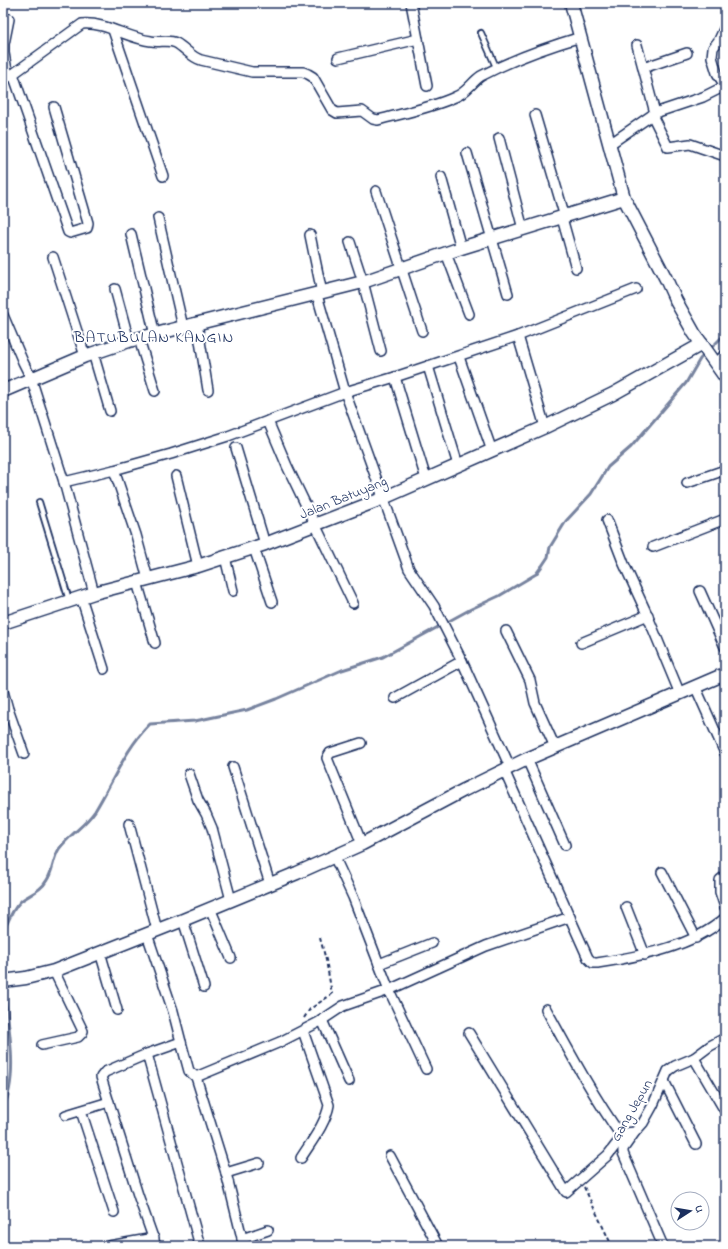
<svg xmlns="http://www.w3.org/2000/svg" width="728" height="1249" viewBox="0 0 728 1249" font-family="'Indie Flower',sans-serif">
	<rect width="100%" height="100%" fill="#fff"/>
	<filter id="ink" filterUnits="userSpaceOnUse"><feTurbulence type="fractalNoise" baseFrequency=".025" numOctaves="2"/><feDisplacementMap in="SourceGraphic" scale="8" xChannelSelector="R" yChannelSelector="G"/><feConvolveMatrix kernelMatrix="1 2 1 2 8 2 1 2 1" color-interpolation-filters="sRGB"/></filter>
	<g filter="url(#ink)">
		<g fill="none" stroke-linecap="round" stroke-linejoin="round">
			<g stroke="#77839f" stroke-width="3">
				<path d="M709,350l16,-16"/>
				<path d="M3,933c5,-11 9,-24 18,-32 9,-7 20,-10 26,-21 6,-9 6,-22 12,-31 10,-14 26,-23 36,-38 18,-29 30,-62 55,-87l45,-3 52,-11 29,-11 66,-29 41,-13 88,-48 28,-13 37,-22 6,-8 6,-9 2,-10 16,-26 25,-27 17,-27 23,-20 55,-64 14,-24 5,-5"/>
				<path d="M3,1108c17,-32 4,-88 1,-123"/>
			</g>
			<defs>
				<g id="service">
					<path d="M481,33l16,36"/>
					<path d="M715,361l10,-9"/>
					<path d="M39,502l30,98"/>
				</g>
				<g id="minor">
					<path d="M411,3l16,83"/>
					<path d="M113,30l50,146"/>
					<path d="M637,45l18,68"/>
					<path d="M338,58l80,-19"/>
					<path d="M643,68l44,-15"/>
					<path d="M13,74l55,158 2,1 17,-5 1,-5 -34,-116"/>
					<path d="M8,77l-4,-24v-9l5,-25"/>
					<path d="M3,80l10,-6 69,-50c24,-2 45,14 69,17 8,2 17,-2 25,2 9,5 15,14 25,17l51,12h51l5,2 5,3 19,33 5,3 25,-2 11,8 5,1c26,-7 53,-12 77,-23 11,-4 17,-15 26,-21 32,-17 66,-29 100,-39"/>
					<path d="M725,86l-8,-13 -5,-16 1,-9 6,-8 6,-13"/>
					<path d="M535,115l30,102"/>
					<path d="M652,115l16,32 22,-3 35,12"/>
					<path d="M499,138l24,91"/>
					<path d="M610,144l45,-31 48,-16 22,-11"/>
					<path d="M467,153l41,141"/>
					<path d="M441,177l20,71"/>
					<path d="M376,191l46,140"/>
					<path d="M158,218l25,109"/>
					<path d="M562,218l14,50"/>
					<path d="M131,234l24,101"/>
					<path d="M310,235l12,58"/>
					<path d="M350,242l13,40 18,69"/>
					<path d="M446,253l23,61"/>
					<path d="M53,257l32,99"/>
					<path d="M115,289l14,52"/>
					<path d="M317,295l28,97 64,177 25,37 28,55 48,106"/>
					<path d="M3,315l20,47 8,16 33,104 30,111"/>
					<path d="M197,323l11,67"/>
					<path d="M518,336l27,91"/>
					<path d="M139,339l16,52"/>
					<path d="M93,353l17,58"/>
					<path d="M459,357l33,94"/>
					<path d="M428,366l30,99"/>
					<path d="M395,377l31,102"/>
					<path d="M268,421l19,45 66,137"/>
					<path d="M236,448l29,96"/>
					<path d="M114,470l22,65 12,44"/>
					<path d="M176,476l22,90"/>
					<path d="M64,482l50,-12 57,-16 57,-18 117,-44 50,-15 123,-41 118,-47"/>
					<path d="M687,483l38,-13"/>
					<path d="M607,520l17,44 22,48 34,82"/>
					<path d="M653,547l72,-28"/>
					<path d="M254,548l18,54"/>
					<path d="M225,557l8,34"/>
					<path d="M137,582l18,61"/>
					<path d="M700,591l25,56"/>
					<path d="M81,597l23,72"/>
					<path d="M506,631l24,49 5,23 20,44"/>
					<path d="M581,643l67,-28"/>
					<path d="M695,686l30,67"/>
					<path d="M3,691l5,18 16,45"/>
					<path d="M395,698l67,-37"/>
					<path d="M361,743l-31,10 -3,5 35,86"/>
					<path d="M527,759l38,86"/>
					<path d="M233,767l37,117"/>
					<path d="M504,770l84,188 5,5h4c43,-7 94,-15 128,-45"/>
					<path d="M189,774l9,26 8,14 6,14 19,72"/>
					<path d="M129,824l28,106"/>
					<path d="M334,856l19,41 36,93 37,79"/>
					<path d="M662,872l34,66"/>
					<path d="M725,876l-5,4v12l5,15"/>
					<path d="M626,907l19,48"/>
					<path d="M210,908l21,50"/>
					<path d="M183,920l21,67"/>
					<path d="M147,934l26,77 8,31 8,29 7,6 30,96 18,73"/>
					<path d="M100,952l17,58"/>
					<path d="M379,964l53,-21"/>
					<path d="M546,1009c24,44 47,87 76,128"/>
					<path d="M322,1020l27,61"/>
					<path d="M469,1033l97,159 42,-37 17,-22 10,-1"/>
					<path d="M42,1045l36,-8 4,-4 1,-2 -29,-60"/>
					<path d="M147,1054l53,192"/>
					<path d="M694,1058l31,53"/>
					<path d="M196,1077l84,-35 39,-20 24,-16 46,-16 97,-44 84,-29"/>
					<path d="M664,1081l32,63"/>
					<path d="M81,1111l33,101"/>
					<path d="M66,1115l43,-13"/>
					<path d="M390,1156l48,90"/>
					<path d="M301,1158c10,-16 25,-35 28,-53l-26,-74"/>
					<path d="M226,1173l33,-10"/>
					<path d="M242,1239l26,-9"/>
					<path d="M109,1246l45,-8"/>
					<path d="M156,1246l-18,-51 -37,-118 4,-5 42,-18 34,-12"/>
					<path d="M663,1246l-40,-93v-4l12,-17 8,-9 10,-18 15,-34 7,-5 19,-8 16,-12 15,-8"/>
				</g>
				<g id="tertiary">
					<path d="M571,3l53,195 42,81 10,22 18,32 31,44"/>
					<path d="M3,391l82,-35 44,-15 54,-14 180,-45 98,-34 163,-50"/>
					<path d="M3,623l91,-30 104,-27 67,-22 114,-44 166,-73 68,-33 89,-50"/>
					<path d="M3,981l23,-3 28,-7 129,-51 114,-47 65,-29 102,-54 63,-31 198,-85"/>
				</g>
			</defs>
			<use href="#service" stroke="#1b2f5e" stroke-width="8"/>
			<use href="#minor" stroke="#1b2f5e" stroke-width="12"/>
			<use href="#tertiary" stroke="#1b2f5e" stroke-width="15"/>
			<g stroke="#1b2f5e" stroke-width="2" stroke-dasharray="4 3" stroke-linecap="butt">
				<path d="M304,1018l6,-9 22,-15 -6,-34 -6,-22"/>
				<path d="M584,1187l28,59"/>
			</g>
			<use href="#service" stroke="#fff" stroke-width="4.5"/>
			<use href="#minor" stroke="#fff" stroke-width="9"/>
			<use href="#tertiary" stroke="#fff" stroke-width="12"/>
		</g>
	</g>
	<g text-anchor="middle" stroke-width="4" stroke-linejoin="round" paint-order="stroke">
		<g font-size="14" fill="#1b2f5e" stroke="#fff">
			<text transform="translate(343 497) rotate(-22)" y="5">Jalan Batuyang</text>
			<text transform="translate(631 1110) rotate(-60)" y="5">Gang Jepun</text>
		</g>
		<g font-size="16" letter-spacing="1" fill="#1b2f5e" stroke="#fff">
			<text x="154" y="342">BATUBULAN KANGIN</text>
		</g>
	</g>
	<rect width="728" height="1249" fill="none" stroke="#fff" stroke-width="16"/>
	<rect x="8" y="8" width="712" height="1233" fill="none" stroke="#1b2f5e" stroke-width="1.5" filter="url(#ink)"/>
	<g transform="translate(690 1211) rotate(78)"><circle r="19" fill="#ffffff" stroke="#a4acbf"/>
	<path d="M0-3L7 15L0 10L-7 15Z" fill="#1b2f5e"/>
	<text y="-6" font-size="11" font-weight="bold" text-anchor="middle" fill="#1b2f5e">U</text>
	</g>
</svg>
